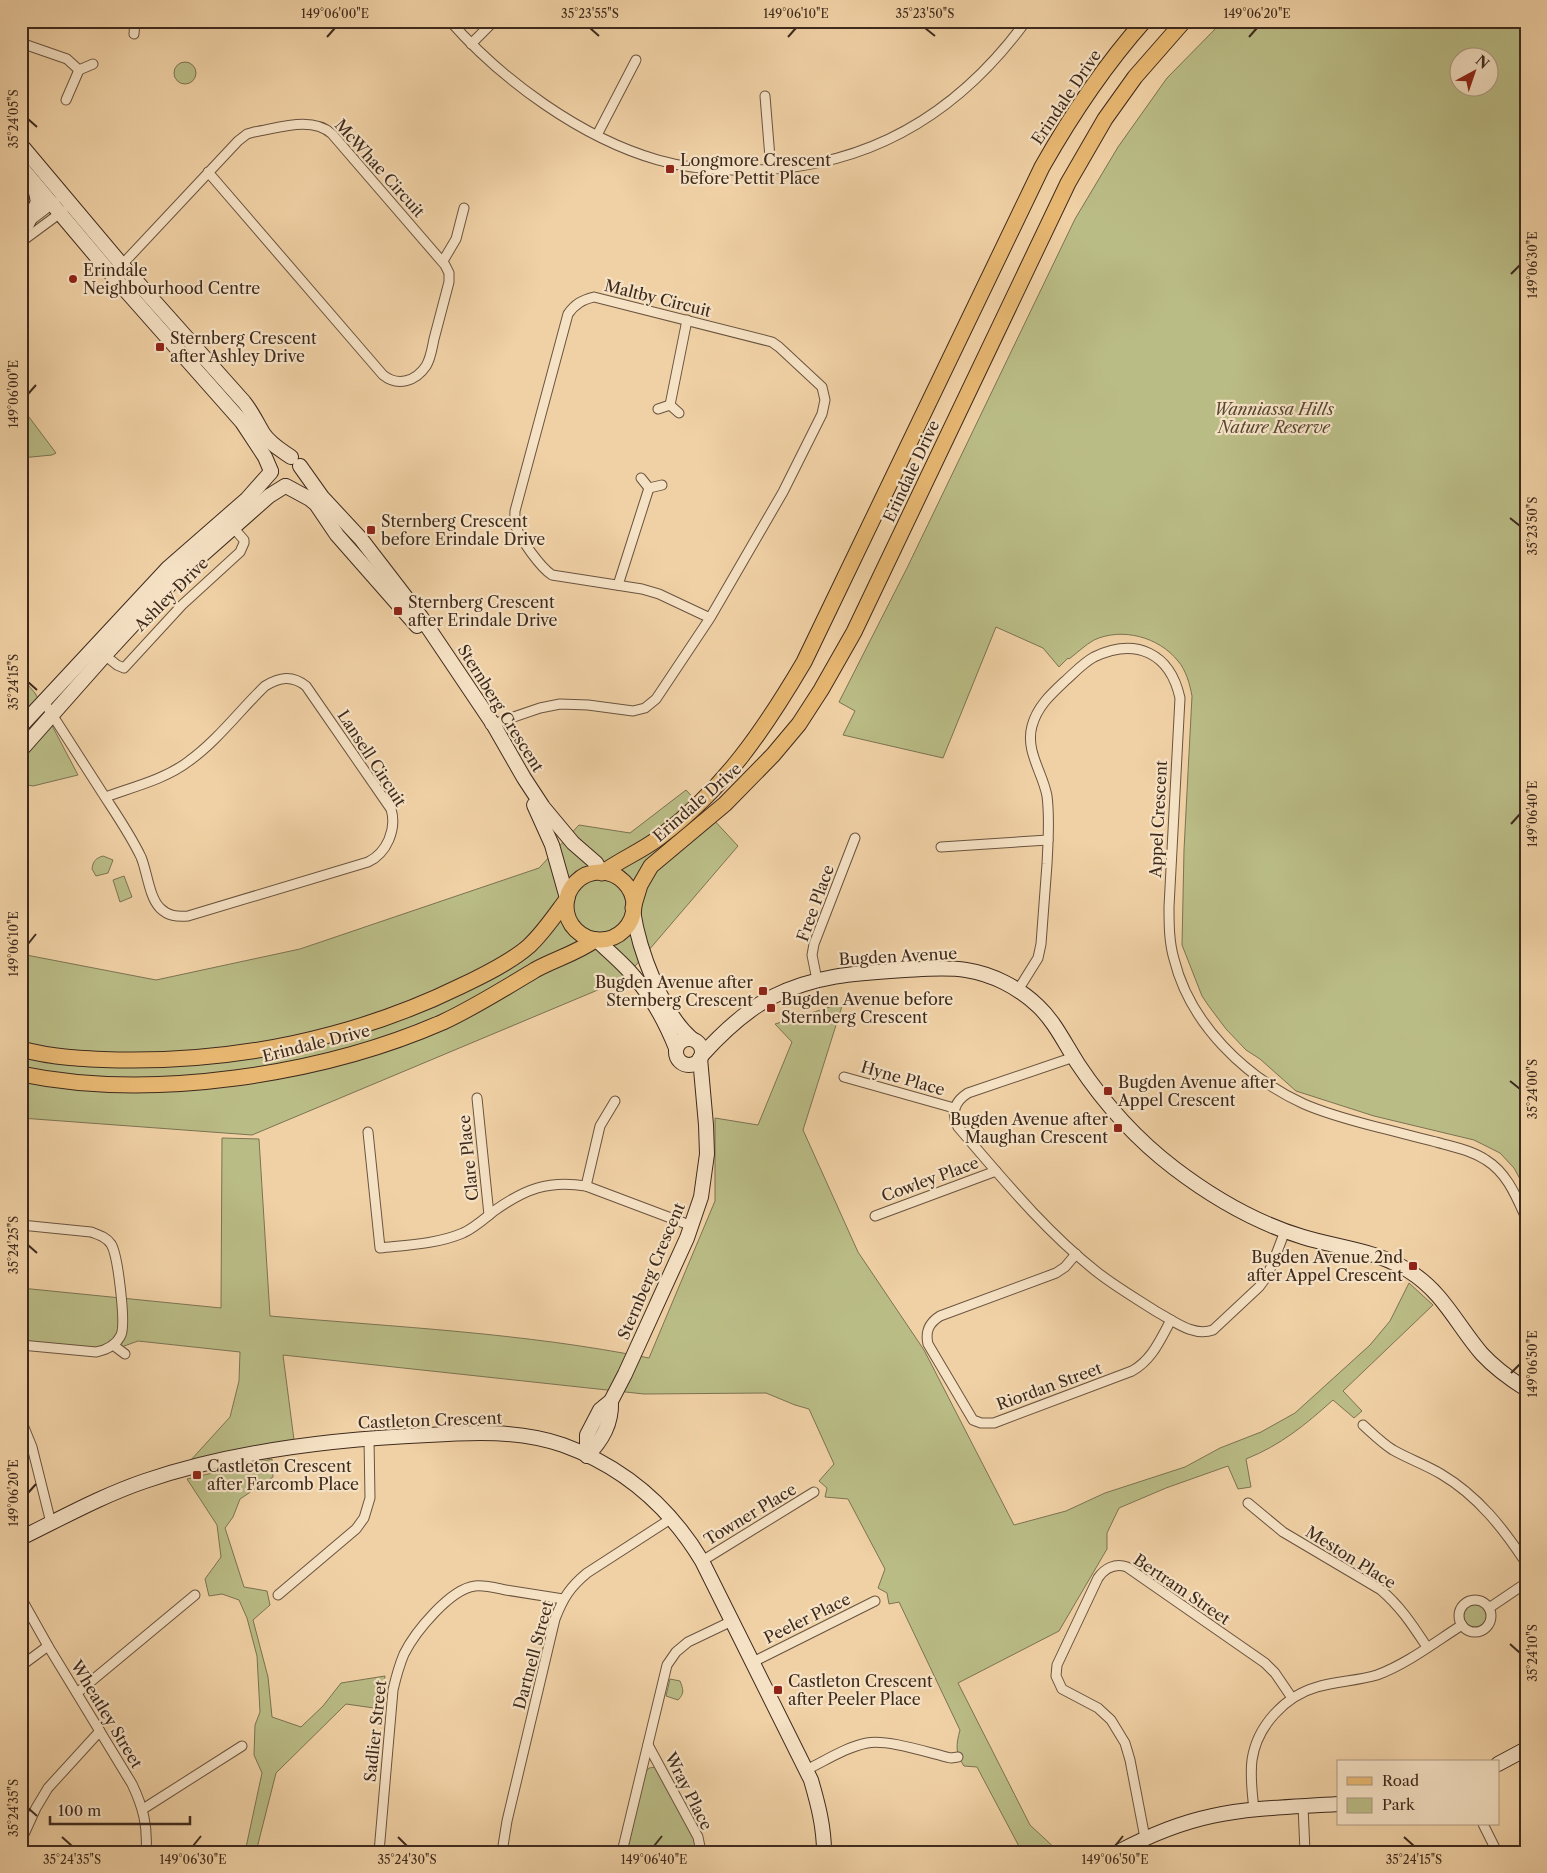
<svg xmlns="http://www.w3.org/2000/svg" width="1547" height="1873" viewBox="0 0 1547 1873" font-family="'Libre Caslon Text',serif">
	<rect width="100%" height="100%" fill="#f0d1a5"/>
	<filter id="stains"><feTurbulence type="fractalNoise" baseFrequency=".004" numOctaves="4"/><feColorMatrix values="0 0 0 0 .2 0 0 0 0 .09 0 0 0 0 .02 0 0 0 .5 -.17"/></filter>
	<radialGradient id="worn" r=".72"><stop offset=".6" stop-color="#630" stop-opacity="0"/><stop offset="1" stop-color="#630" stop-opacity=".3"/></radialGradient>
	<g fill="#babc86" stroke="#7c7352" fill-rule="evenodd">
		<path d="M1223,21h303v1169l-12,-22 -14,-15 -26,-13 -100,-24 -78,-25 -36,-32 -14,-9 -20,-21 -18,-24 -6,-9 -20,-51 2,-95 8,-154c-2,-11 -6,-26 -14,-35 -19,-24 -56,-34 -84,-21 -9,5 -17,13 -25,19l-1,-1 -9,9 -16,-19 -47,-21 -53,131 -100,-23 12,-24 -16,-9 68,-134 168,-349 43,-72 49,-69zM1460,58h30v30h-30z"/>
		<circle cx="185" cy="73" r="11"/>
		<path d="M26,413l30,40 -4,2 -31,3v-9l7,-18z"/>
		<path d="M21,677l14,16 43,82 -45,11 -12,-2z"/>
		<path d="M686,790l52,56 -114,133 -372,156 -231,-17v-164l135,26 144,-31 239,-81 40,-43 51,8z"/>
		<path d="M103,856l10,4 -5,13 -12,3 -4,-7c1,-8 4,-11 11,-13z"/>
		<path d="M124,876l8,21 -12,5 -7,-22z"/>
		<path d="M843,1003l-40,127 55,122 66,98 90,175 52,-14 39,-18 80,-26 35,-19 41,-16 34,-19 75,-68 20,-24 19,-38 24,22 -90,86 19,20 -8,7 -21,-18c-28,25 -52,45 -87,59l5,28 -13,2 -10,-23 -62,22 -47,20 -12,25v16l-48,82 -101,52 72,142 29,27h-37l-45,-85 -13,-1c-9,-13 -8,-21 -4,-36l-61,-128 -10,2 -2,-11 -9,-5 7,-19 -37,-70 -23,-2 2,-9 -8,-7 15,-17 -25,-55 -14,-4 -29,-12 -122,1 -361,-39 11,85 -104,21 40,-44 9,-36 1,-29 -102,-11 -22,8 -95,-6v-55l200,20 1,-170 37,1 11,177c126,11 255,17 379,42l66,-157v-83l43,7 34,-83 -17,-18z"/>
		<path d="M272,1459l1,18 -33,22 -7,18 -8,11 19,59 23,4 3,14 -17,15 15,57 4,40 29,10 22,-21 18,-23 44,-7 -4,33 -35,-5 -70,69 -20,79h-11l17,-79 -8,-18 1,-30 5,-13 -3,-56 -10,-38 -8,-18 -17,-6 -13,2 -4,-17 16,-22 -4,-32 -30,-46z"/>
		<circle cx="1475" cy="1615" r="12"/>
		<path d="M670,1679l10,2c3,8 5,12 -2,19l-12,-4z"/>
		<path d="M656,1767l39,70 2,15h-70l18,-79 4,-5z"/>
	</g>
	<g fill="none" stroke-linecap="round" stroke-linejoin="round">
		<defs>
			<g id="street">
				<path d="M450,21c52,59 131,117 208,139 31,9 62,11 94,10 116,-2 206,-56 274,-149"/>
				<path d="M134,34l1,-13"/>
				<path d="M21,43l46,16 12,11 14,-6"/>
				<path d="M471,44l23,-23"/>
				<path d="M765,96l6,74"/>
				<path d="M66,100l13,-30"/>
				<path d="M597,135l39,-75"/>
				<path d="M21,228l34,-26"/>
				<path d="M21,242l42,-31"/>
				<path d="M443,261l13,-22 8,-31"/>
				<path d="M118,269l120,-128 9,-7 7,-2c25,-4 58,-16 78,2l113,131 4,8v9c-5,19 -10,38 -15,57 -2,9 -3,19 -8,27 -10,15 -28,21 -43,9l-175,-203"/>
				<path d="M658,409l12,-4"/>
				<path d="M679,413l-9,-8 17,-85"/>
				<path d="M649,488l13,-3"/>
				<path d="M618,585l31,-97 -8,-10"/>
				<path d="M102,653l15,12 7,3 58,-63 58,-53 4,-9v-3l-14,-16"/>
				<path d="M44,702l61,95c28,-10 61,-18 84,-36 29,-21 51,-51 76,-75 15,-9 27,-11 41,0l85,123c6,20 -4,44 -23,53l-180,54c-11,1 -20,0 -28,-8 -11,-11 -13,-37 -19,-51 -10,-21 -23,-40 -36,-60"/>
				<path d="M490,725l50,-17 20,-4 28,1 45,6 12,-3 11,-9 54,-81 -51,-24 -17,-5 -90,-14c-12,-8 -31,-35 -36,-48 -2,-5 -1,-10 -1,-16l53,-197c7,-10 14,-14 26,-17l178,45 7,5 43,40 3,13 -3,14 -39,78 -73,126"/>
				<path d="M941,847l107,-7"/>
				<path d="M817,980l-5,-25 2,-11 41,-106"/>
				<path d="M1018,990l20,-32 3,-14c2,-26 4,-53 6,-80 1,-22 3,-45 0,-68 -4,-23 -22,-45 -15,-70 5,-19 18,-31 33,-45 9,-8 18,-18 29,-24 42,-20 76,-4 86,41l-11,209c0,17 0,35 5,52 16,65 71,118 130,145 23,10 46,16 69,22 21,5 42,11 63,16 17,5 35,8 50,18 21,13 30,36 40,58"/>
				<path d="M1074,1057l-106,36c-14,9 -17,20 -10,34 44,51 86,103 139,145 19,15 40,27 60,40 17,9 36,25 56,18l46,-43 6,-8 7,-14 13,-34"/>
				<path d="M844,1077l110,31"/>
				<path d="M477,1098l12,117"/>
				<path d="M368,1132l12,116c28,-3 57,-4 83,-15 11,-5 21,-14 31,-22 31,-22 54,-31 92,-25l106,40"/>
				<path d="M586,1186l14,-60 15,-25"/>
				<path d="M875,1216l121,-45"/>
				<path d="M21,1225l70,7c8,3 15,5 20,12 7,11 15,80 10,91 -5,11 -15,15 -25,17l-75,-7"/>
				<path d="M1076,1254l-11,13 -9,6 -116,43c-11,7 -15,15 -12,28l45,76 8,3h13l138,-52c20,-11 28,-31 39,-51"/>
				<path d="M113,1345l12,9"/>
				<path d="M21,1420l11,27 19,76"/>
				<path d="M1363,1425c10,9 19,18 30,25 16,9 33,15 48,24 37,22 62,54 85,89"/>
				<path d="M1248,1503l35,29 98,58c20,17 32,36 46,57"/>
				<path d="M702,1561l112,-69"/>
				<path d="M278,1595l78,-66 8,-11 6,-20 -1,-59"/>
				<path d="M21,1598l27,48 84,138c11,23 16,42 14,68"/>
				<circle cx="1475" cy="1616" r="16"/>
				<path d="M1489,1608l37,-25"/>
				<path d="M753,1662l122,-61"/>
				<path d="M21,1666l27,-20"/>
				<path d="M77,1693l118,-98"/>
				<path d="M648,1745l50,92 3,15"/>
				<path d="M806,1770c19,-9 40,-23 61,-27 21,-4 62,10 84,15l7,-1"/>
				<path d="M1303,1806l2,46"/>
				<path d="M143,1809l99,-63"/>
				<path d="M1254,1809c-2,-16 -4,-33 -2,-49 5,-34 33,-64 65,-73 20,-6 40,-6 60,-12 30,-11 58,-33 85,-50"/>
				<path d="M1483,1824l14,28"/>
				<path d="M1145,1838l-15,-78 -5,-17 -14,-23 -13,-12 -36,-19 -6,-13 1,-11 41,-87c7,-10 17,-15 29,-11l138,96 10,10 17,25"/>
				<path d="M21,1841l15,-33 12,-20 52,-57"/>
				<path d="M379,1852l14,-162c3,-13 6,-24 11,-36 11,-22 46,-65 71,-68 10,-1 21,2 31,4 19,3 38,6 57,9"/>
				<path d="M502,1852l5,-31 48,-202c8,-21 15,-32 32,-46l85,-55"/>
				<path d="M622,1852l45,-187 9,-13 12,-10 44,-21"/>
			</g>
			<g id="secondary">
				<path d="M21,145l101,120 122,137c8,10 13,21 19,31 7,11 18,17 28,24"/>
				<path d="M21,167l91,108 130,147 23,35 6,14"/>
				<path d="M27,224l11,-22 -4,-19"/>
				<path d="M300,466l22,31 39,42 60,78 72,107 31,54 19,29 30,36 23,20 5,9"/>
				<path d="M286,486l24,13 6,5 21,31 80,91"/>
				<path d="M21,726l147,-158 79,-69 24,-27"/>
				<path d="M21,750l84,-95 70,-76 94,-83 16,-10"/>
				<path d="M534,805l18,40 15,53"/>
				<path d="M633,911c6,39 29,102 58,127"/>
				<path d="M597,940c11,11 23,21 33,32 21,22 35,49 46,76"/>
				<circle cx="689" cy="1052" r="13"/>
				<path d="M702,1055c20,-22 43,-44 70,-58 44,-22 85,-24 133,-27 20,-1 41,-3 61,0 26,4 52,17 72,36 17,16 27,38 40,58 26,39 58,75 96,104 38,29 83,55 129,69 36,11 73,13 106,34 34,21 48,54 73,83 13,14 28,25 44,35"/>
				<path d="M587,1456v-21l13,-25 11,-9 14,-27 62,-136 14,-41 6,-43 -1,-29 -6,-67"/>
				<path d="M587,1456c15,-16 25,-32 24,-55"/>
				<path d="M21,1538c41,-20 80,-42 124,-57 87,-30 191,-42 283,-46 45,-3 92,-5 135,10 61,22 106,61 139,116l109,219c7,24 13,47 13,72"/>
				<path d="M1498,1764l28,-15"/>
				<path d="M1118,1852c30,-16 61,-29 94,-36 41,-9 84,-9 126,-12"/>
			</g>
			<g id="primary">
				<circle cx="600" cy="906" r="34"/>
				<path d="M602,873c19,-14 40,-22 58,-36 64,-48 104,-107 144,-175l238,-495c30,-53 62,-101 102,-146"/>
				<path d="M633,908l7,-23 11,-19 74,-62 48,-49 26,-31 22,-34 33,-58 214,-449 37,-64 30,-42 49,-56"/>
				<path d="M21,1049c32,9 66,10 98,11 118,2 236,-22 342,-74 21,-10 50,-24 68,-40 15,-14 26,-31 38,-47"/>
				<path d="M21,1074c130,27 301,1 422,-52 32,-15 62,-34 92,-52 20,-11 42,-17 60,-30"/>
			</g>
		</defs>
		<use href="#street" stroke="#6a543f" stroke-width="11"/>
		<use href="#secondary" stroke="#3e2a1d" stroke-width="16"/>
		<use href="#primary" stroke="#3e2a1d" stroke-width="17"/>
		<use href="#street" stroke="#f5e1c4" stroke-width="9"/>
		<use href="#secondary" stroke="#f5e1c4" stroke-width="14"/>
		<use href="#primary" stroke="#e8b872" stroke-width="15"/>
	</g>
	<path fill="none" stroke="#3e2a1d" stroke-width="2" d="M590,28l9,8M925,28l10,8M327,37l8,-9M788,37l8,-9M1249,37l8,-9M28,119l9,8M1511,274l9,-9M28,394l8,-9M1510,518l10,8M28,682l9,8M1511,824l9,-10M28,944l8,-10M1510,1081l10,8M28,1245l9,8M1511,1373l9,-9M28,1493l8,-9M1510,1644l10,9M28,1808l9,8M62,1837l10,9M398,1837l9,9M1404,1837l10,9M193,1846l8,-10M654,1846l8,-10M1115,1846l8,-10"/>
	<g fill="#8f2418" stroke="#f5e1c4" stroke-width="2">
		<rect x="665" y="164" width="10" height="10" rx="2.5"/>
		<circle cx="73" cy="279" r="5"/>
		<rect x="155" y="342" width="10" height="10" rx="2.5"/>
		<rect x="366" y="525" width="10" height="10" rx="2.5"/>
		<rect x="393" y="606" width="10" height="10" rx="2.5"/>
		<rect x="758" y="986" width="10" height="10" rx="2.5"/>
		<rect x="766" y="1003" width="10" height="10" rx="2.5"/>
		<rect x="1103" y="1086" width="10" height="10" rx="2.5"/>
		<rect x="1113" y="1123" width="10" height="10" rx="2.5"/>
		<rect x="1408" y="1261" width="10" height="10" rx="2.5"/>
		<rect x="192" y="1470" width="10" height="10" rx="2.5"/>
		<rect x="773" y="1685" width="10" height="10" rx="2.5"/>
	</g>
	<g text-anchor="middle" stroke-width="4.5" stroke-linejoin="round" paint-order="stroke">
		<g font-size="16" fill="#3e2a1d" stroke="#f5e1c4">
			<text transform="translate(1066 97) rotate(-56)" y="6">Erindale Drive</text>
			<text transform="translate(380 168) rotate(48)" y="6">McWhae Circuit</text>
			<text transform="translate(658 298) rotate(14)" y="6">Maltby Circuit</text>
			<text transform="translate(911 471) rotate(-65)" y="6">Erindale Drive</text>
			<text transform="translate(171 594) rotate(-45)" y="6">Ashley Drive</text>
			<text transform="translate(501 708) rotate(58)" y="6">Sternberg Crescent</text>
			<text transform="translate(372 758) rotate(57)" y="6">Lansell Circuit</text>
			<text transform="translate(697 802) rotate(-41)" y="6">Erindale Drive</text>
			<text transform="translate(1158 819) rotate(-87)" y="6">Appel Crescent</text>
			<text transform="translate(815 903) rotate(-70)" y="6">Free Place</text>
			<text transform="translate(898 956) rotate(-3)" y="6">Bugden Avenue</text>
			<text transform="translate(316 1043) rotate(-14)" y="6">Erindale Drive</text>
			<text transform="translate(903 1078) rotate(16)" y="6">Hyne Place</text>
			<text transform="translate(468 1158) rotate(-96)" y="6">Clare Place</text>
			<text transform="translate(930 1179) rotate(-20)" y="6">Cowley Place</text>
			<text transform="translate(651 1271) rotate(-67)" y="6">Sternberg Crescent</text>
			<text transform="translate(1049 1386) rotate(-20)" y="6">Riordan Street</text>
			<text transform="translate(430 1420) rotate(-2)" y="6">Castleton Crescent</text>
			<text transform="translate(750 1514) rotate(-31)" y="6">Towner Place</text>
			<text transform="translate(1351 1557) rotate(32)" y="6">Meston Place</text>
			<text transform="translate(1182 1589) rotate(34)" y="6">Bertram Street</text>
			<text transform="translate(807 1618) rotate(-26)" y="6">Peeler Place</text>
			<text transform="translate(533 1655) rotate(-75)" y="6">Dartnell Street</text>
			<text transform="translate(107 1714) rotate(59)" y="6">Wheatley Street</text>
			<text transform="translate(375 1731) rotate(-84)" y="6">Sadlier Street</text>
			<text transform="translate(689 1791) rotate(63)" y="6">Wray Place</text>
		</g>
		<g font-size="16" fill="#3e2a1d" stroke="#f5e1c4" text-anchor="start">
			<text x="680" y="166">Longmore Crescent<tspan x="680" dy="18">before Pettit Place</tspan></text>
			<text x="83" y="276">Erindale<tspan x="83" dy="18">Neighbourhood Centre</tspan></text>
			<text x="170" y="344">Sternberg Crescent<tspan x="170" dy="18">after Ashley Drive</tspan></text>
			<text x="381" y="527">Sternberg Crescent<tspan x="381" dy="18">before Erindale Drive</tspan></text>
			<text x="408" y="608">Sternberg Crescent<tspan x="408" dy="18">after Erindale Drive</tspan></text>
			<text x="753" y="988" text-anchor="end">Bugden Avenue after<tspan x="753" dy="18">Sternberg Crescent</tspan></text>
			<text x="781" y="1005">Bugden Avenue before<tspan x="781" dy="18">Sternberg Crescent</tspan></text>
			<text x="1118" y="1088">Bugden Avenue after<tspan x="1118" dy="18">Appel Crescent</tspan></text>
			<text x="1108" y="1125" text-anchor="end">Bugden Avenue after<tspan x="1108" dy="18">Maughan Crescent</tspan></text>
			<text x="1403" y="1263" text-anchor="end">Bugden Avenue 2nd<tspan x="1403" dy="18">after Appel Crescent</tspan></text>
			<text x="207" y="1472">Castleton Crescent<tspan x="207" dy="18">after Farcomb Place</tspan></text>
			<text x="788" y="1687">Castleton Crescent<tspan x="788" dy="18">after Peeler Place</tspan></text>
		</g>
		<g font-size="16" font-style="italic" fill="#574732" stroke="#f5e1c4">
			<text x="1274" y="415">Wanniassa Hills<tspan x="1274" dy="18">Nature Reserve</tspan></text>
		</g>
	</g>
	<rect width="1547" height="1873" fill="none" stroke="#f0d1a5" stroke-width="55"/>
	<rect x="1337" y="1760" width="162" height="65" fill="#f5e1c4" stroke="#ac9881"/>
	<rect x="1347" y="1777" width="25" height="8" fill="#e8b872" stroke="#ac9881"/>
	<text x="1382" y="1786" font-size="15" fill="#3e2a1d">Road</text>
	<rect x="1347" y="1798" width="25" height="15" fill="#babc86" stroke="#ac9881"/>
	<text x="1382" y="1810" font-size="15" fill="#3e2a1d">Park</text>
	<g transform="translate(1474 72) rotate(40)"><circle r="24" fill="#f5e1c4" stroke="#ac9881"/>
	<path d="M0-4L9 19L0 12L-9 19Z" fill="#8f2418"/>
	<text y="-8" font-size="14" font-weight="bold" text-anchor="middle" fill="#3e2a1d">N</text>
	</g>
	<path d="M50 1816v8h140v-8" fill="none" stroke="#3e2a1d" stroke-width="2.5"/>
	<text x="58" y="1816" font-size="15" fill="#3e2a1d" stroke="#f5e1c4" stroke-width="4" paint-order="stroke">100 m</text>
	<rect x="28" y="28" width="1492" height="1818" fill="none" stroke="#3e2a1d" stroke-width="2"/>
	<g font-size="12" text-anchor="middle" fill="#3e2a1d">
		<text x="335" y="18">149°06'00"E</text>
		<text x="590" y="18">35°23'55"S</text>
		<text x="796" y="18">149°06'10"E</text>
		<text x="925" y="18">35°23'50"S</text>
		<text x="1257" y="18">149°06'20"E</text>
		<text transform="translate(14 119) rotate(-90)" y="4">35°24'05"S</text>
		<text transform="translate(1533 265) rotate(-90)" y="4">149°06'30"E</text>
		<text transform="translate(14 394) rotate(-90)" y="4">149°06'00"E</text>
		<text transform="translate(1533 526) rotate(-90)" y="4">35°23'50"S</text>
		<text transform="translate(14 682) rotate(-90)" y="4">35°24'15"S</text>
		<text transform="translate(1533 814) rotate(-90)" y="4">149°06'40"E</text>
		<text transform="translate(14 944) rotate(-90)" y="4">149°06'10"E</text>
		<text transform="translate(1533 1089) rotate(-90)" y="4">35°24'00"S</text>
		<text transform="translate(14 1245) rotate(-90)" y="4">35°24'25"S</text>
		<text transform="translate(1533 1364) rotate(-90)" y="4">149°06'50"E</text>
		<text transform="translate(14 1493) rotate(-90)" y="4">149°06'20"E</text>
		<text transform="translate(1533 1653) rotate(-90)" y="4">35°24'10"S</text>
		<text transform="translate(14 1808) rotate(-90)" y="4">35°24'35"S</text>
		<text x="72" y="1864">35°24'35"S</text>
		<text x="193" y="1864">149°06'30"E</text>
		<text x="407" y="1864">35°24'30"S</text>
		<text x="654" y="1864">149°06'40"E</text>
		<text x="1115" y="1864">149°06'50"E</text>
		<text x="1414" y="1864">35°24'15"S</text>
	</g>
	<rect width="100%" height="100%" filter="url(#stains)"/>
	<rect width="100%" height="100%" fill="url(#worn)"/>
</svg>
